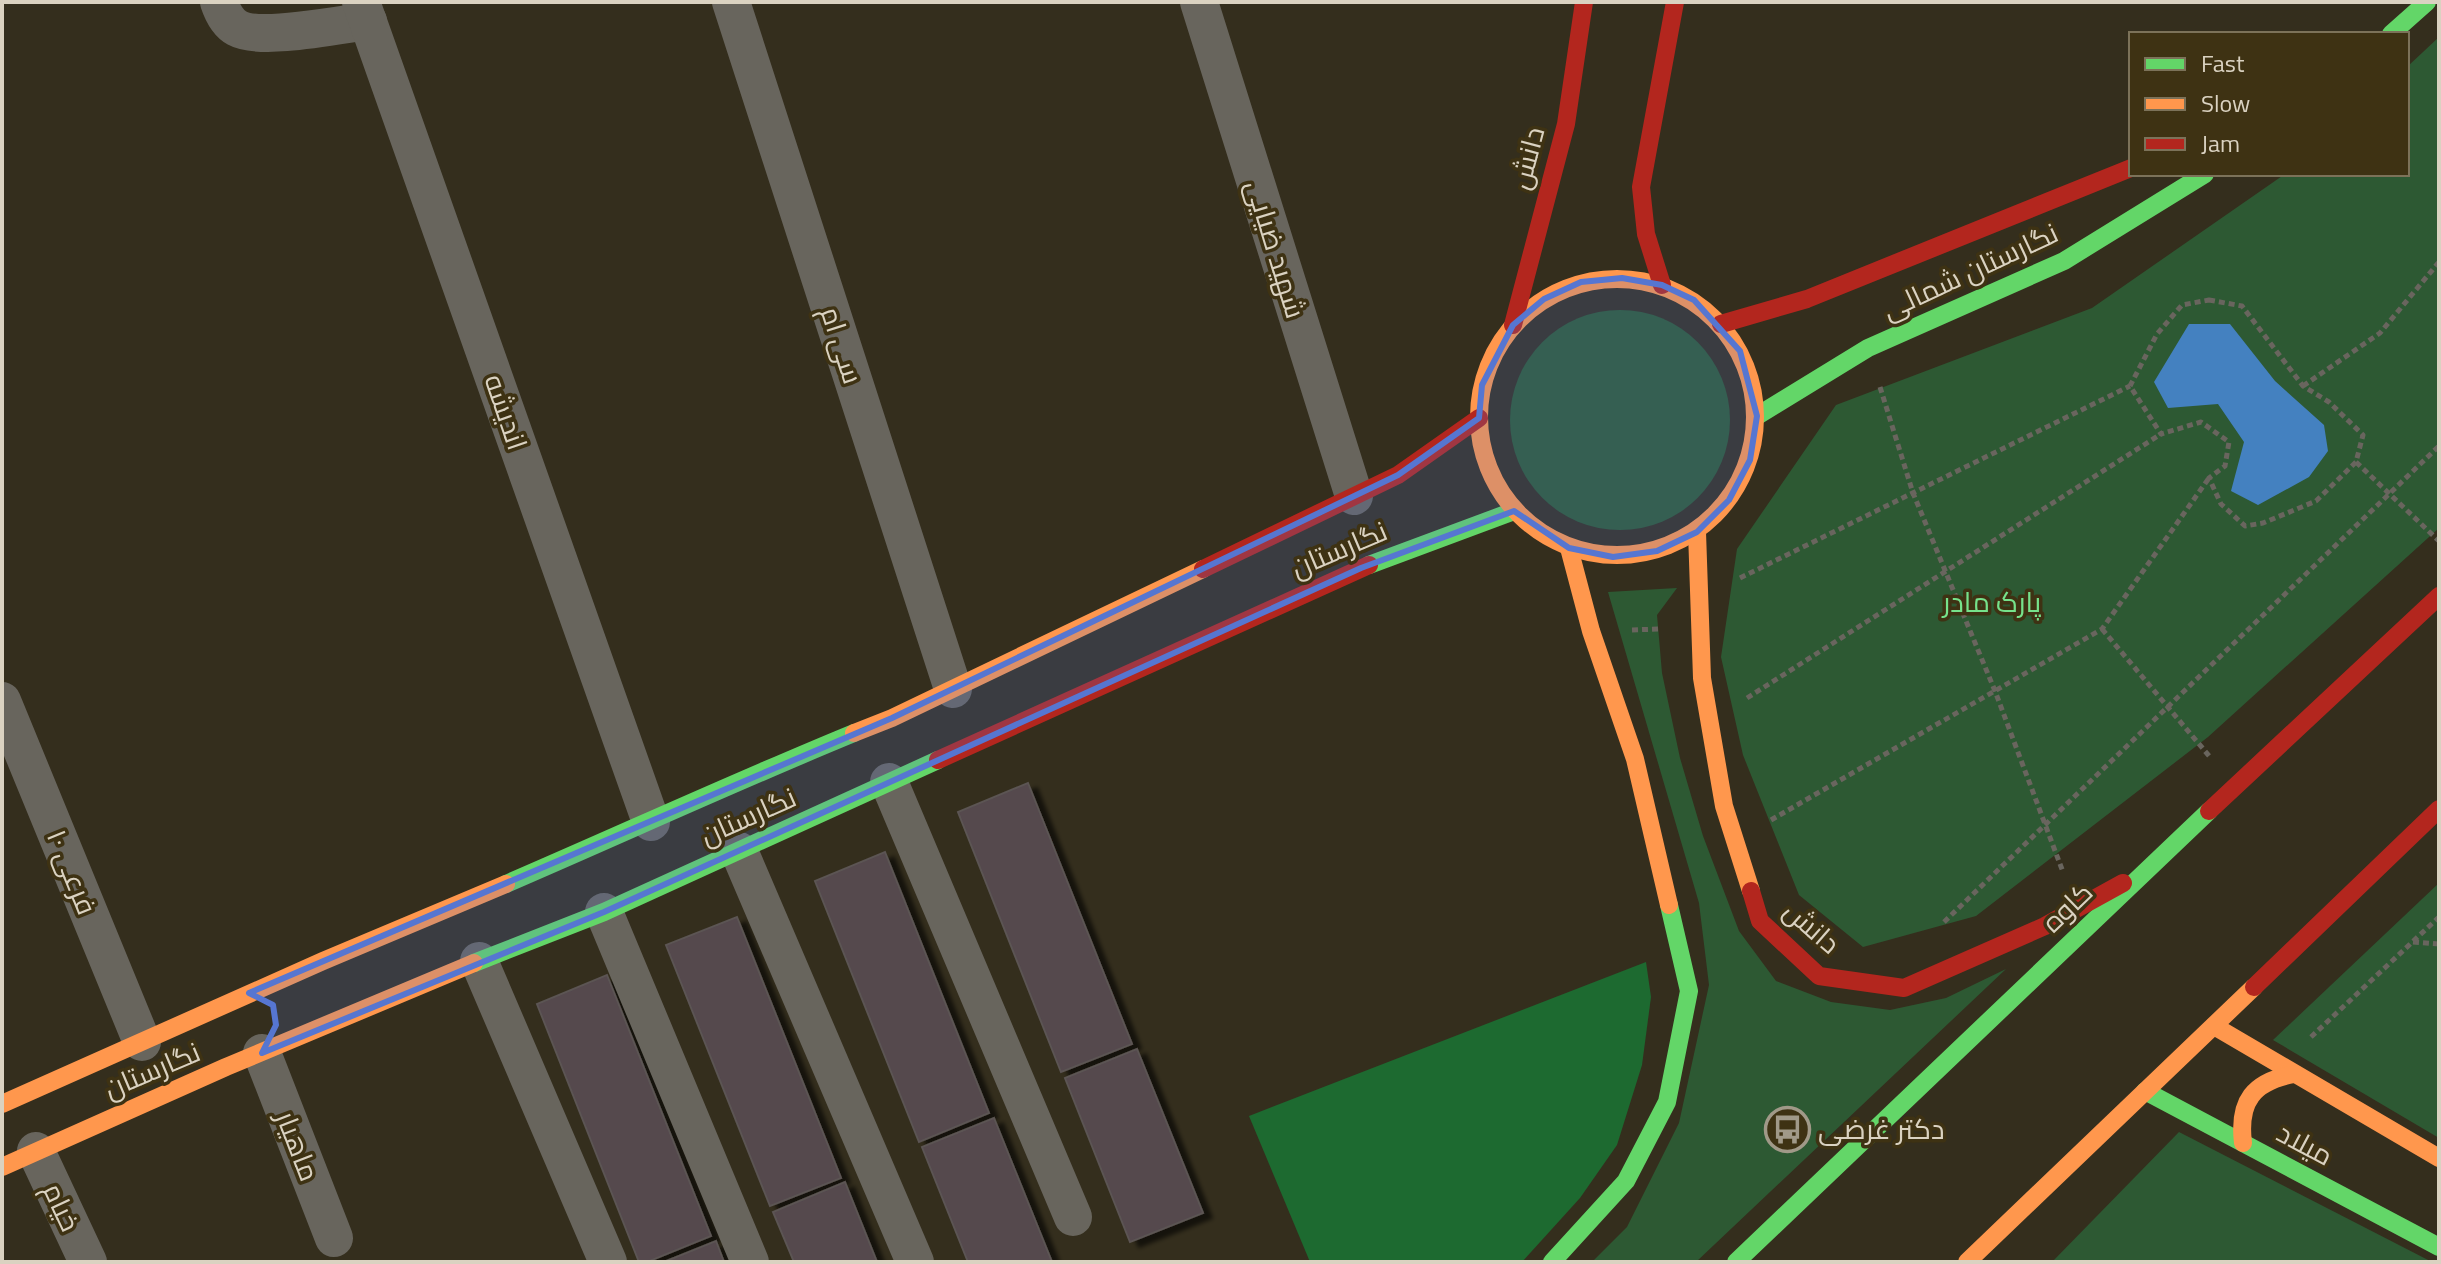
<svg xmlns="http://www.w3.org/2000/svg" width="2441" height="1264" viewBox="0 0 2441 1264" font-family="'Titillium Web',Cairo,sans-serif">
	<defs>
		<filter id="shadow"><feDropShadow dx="9" dy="5" stdDeviation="2" flood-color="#0009"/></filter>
	</defs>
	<rect width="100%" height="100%" fill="#342e1d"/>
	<g fill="#2d5933">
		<path d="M2439,37v491l-231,209 -232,179 -113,31 -64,-52 -56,-140 -22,-98 16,-108 99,-144 256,-97 193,-134h122v-107z"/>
		<circle cx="1620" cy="420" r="110"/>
		<path d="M1677,588l-20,27 5,58 18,85 23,78 36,95 37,50 55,21 59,8 56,-12 60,-29 -310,293h-104l35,-35 52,-104 30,-138 -10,-82 -91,-311z"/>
		<path d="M2439,883v255l-166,-98z"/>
		<path d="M2179,1132l253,130h-380z"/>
	</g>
	<path fill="#1d6a30" d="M1646,962l5,35 -9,68 -25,80 -37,53 -58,64h-212l-61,-146z"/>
	<path fill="#4481c0" d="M2189,324h41l45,57 49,44 4,26 -19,26 -51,28 -27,-14 13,-49 -26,-38 -50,4 -14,-26z"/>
	<g fill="#54484e" stroke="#5b5453" stroke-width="2" filter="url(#shadow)">
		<path d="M1028,783l104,261 -71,28 -103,-260z"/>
		<path d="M885,852l104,261 -70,29 -104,-261z"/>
		<path d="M737,917l104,261 -71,28 -104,-261z"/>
		<path d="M607,975l104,261 -64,26h-8l-102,-258z"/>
		<path d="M1137,1049l66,164 -73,29 -65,-164z"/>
		<path d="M994,1118l58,144h-84l-46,-115z"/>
		<path d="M845,1182l32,80h-83l-21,-50z"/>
		<path d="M716,1241l8,21h-60z"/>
	</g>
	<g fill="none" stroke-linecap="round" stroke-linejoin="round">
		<g stroke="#69655e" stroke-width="5" stroke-dasharray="6 4" stroke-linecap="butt">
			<path d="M2209,300l33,6 61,80 26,16 34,33 -7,27 -40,39 -53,22 -18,3 -24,-22 -12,-26 16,-12 4,-24 -28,-20 -40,12 -31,-48 27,-52 25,-29z"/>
			<path d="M2303,386l77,-53 59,-71"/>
			<path d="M1880,387l33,106 82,198 68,181"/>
			<path d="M2356,462l83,79"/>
			<path d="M1740,578l390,-192"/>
			<path d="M2102,629l108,128"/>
			<path d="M1632,630l26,-1"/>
			<path d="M1747,698l414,-264"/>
			<path d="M1771,820l331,-191 107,-151"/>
			<path d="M1944,922l495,-476"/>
			<path d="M2413,942l26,2"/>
			<path d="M2311,1037l128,-120"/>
		</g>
		<g stroke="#68655d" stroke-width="38">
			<path d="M219,2c3,9 9,21 18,26 23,13 101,-3 131,-7"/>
			<path d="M361,2l290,820"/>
			<path d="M731,2l222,687"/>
			<path d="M1199,2l155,494"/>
			<path d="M2,701l140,341"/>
			<path d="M889,782l184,435"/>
			<path d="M739,851l176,411"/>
			<path d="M604,912l146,350"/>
			<path d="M479,961l129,301"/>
			<path d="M262,1053l72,185"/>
			<path d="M36,1151l52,111"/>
		</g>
		<g stroke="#63d668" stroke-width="18">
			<path d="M2391,34l36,-32"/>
			<path d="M1757,416l111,-68 196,-87 141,-87"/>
			<path d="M1369,565l145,-54"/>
			<path d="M506,884c116,-50 231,-103 348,-151"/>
			<path d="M474,963l130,-51 334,-152"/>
			<path d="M2145,1091l294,156"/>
			<path d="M1552,1262l74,-81 41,-79 22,-111 -20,-86"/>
			<path d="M1736,1262l473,-451"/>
		</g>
		<g stroke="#ff974d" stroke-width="18">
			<circle cx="1617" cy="417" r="138"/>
			<path d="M1697,532l5,146 22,128 27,85"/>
			<path d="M1569,548l22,83 44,128 34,146"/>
			<path d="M854,733l38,-15 311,-149"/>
			<path d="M2214,1026l225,132"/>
			<path d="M2,1104l321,-143 183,-77"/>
			<path d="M2243,1143c-5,-42 10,-61 51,-69"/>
			<path d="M2,1167l224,-100 248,-104"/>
			<path d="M1967,1262l287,-275"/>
		</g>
		<g stroke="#b3261e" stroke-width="18">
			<path d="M1662,285l-16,-51 -5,-47 34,-185"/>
			<path d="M1721,324l86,-25 324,-131"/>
			<path d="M1513,325l53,-201 18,-122"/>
			<path d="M1203,569l195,-94 81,-57"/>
			<path d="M938,760l431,-195"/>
			<path d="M2209,811l230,-215"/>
			<path d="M1751,891l9,30 59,55 85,12 141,-62 78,-43"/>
			<path d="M2254,987l185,-178"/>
		</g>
	</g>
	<path fill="#5676d1" fill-opacity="0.2" stroke="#5676d1" stroke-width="6" stroke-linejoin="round" d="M1622,278l40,7 32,15 46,51 17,65 -7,44 -21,40 -32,32 -40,19 -44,6 -44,-9 -55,-37 -153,57 -757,344 -342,141 14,-28 -3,-20 -24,-12 643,-275 506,-243 81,-57 3,-33 31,-60 31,-26 37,-17z"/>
	<defs>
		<symbol id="bus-ring" viewBox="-11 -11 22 22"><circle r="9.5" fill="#3e3213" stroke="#a09988" stroke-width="1.5"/><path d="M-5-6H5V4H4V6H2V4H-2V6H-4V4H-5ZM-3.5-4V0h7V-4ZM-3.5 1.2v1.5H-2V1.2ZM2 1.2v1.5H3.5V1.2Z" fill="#a09988"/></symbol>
	</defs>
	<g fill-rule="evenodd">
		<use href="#bus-ring" x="1762" y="1104" width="51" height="51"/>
	</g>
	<g text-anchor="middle" stroke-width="7" stroke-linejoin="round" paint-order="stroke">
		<g font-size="28" fill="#dad2c1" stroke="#3e3213">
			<text transform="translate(1527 158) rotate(-75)" y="10">دانش</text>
			<text transform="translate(1276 249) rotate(73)" y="10">شهید ضیایی</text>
			<text transform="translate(1970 271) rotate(-25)" y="10">نگارستان شمالی</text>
			<text transform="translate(842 345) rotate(72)" y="10">سی ام</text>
			<text transform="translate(506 412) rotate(71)" y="10">اندیشه</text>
			<text transform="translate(1339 549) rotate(-23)" y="10">نگارستان</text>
			<text transform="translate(748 816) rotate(-24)" y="10">نگارستان</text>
			<text transform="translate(72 872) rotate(68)" y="10">فرعی ۱۰</text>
			<text transform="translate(2067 907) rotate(-44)" y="10">کاوه</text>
			<text transform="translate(1812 927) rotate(41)" y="10">دانش</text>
			<text transform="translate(152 1070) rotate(-23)" y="10">نگارستان</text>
			<text transform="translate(2305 1144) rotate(28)" y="10">میلاد</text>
			<text transform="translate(298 1146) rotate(69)" y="10">ماهیار</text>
			<text transform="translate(62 1207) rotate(65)" y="10">خیام</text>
		</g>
		<g font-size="28" fill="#76e28b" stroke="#3e3213">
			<text x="1992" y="612">پارک مادر</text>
		</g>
		<g font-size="28" fill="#dad2c1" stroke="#3e3213" text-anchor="start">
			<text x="1818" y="1139">دکتر غرضی</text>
		</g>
	</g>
	<rect width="2441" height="1264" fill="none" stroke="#dad2c1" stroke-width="8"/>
	<rect x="2129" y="32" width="280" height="144" fill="#3e3213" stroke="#7c7259" stroke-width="2"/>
	<rect x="2145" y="58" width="40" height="12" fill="#63d668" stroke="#7c7259" stroke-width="2"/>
	<text x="2201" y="72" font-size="24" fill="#dad2c1">Fast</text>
	<rect x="2145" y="98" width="40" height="12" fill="#ff974d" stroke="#7c7259" stroke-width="2"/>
	<text x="2201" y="112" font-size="24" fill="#dad2c1">Slow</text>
	<rect x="2145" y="138" width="40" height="12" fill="#b3261e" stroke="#7c7259" stroke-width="2"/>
	<text x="2201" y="152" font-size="24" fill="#dad2c1">Jam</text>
</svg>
